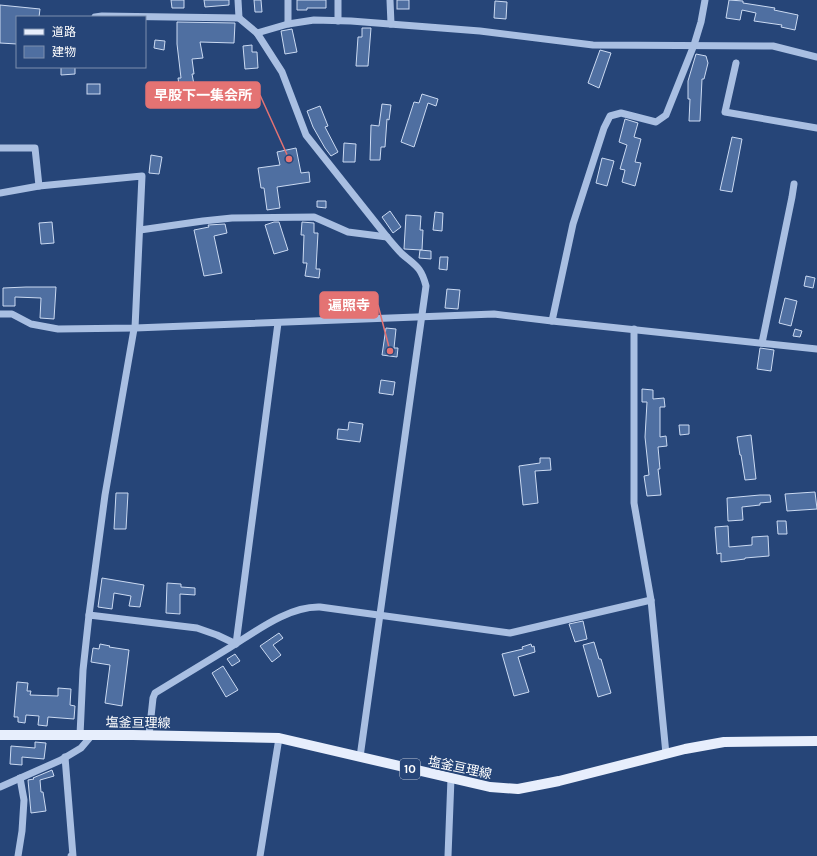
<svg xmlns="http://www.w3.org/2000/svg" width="817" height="856" viewBox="0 0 817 856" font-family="Karla,'Noto Sans JP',sans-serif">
	<rect width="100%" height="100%" fill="#264578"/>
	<g fill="#4f6fa1" stroke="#cbdaf2">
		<path d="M171,0h13v8h-12z"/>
		<path d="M204,0h25v5l-24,2z"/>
		<path d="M254,0h7l1,12h-7z"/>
		<path d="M297,0h29v8h-19v2h-10z"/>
		<rect x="397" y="0" width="12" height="9"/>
		<path d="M729,0l14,1v2l32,5 -1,2 24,5 -3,15 -14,-3 1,-2 -28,-4 2,-8 -14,-3 -2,10 -14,-2z"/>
		<path d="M495,1l12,1 -1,17 -12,-1z"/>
		<path d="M0,5l40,4 -1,8h-22v27l-17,-1z"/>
		<path d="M177,22l58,1 -1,20 -34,-1 3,16 -11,1 2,15h-2l5,26 -12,2 -1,-4 -3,1 -3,-21h3l-4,-34z"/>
		<path d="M362,28h9l-3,38h-12l2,-29h4z"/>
		<path d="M292,29l5,23 -12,2 -4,-23z"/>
		<path d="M155,40l10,1 -1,9 -10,-2z"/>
		<path d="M252,45v7h5l1,16 -13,1 -2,-23z"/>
		<path d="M600,50l11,3 -12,35 -11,-5z"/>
		<path d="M696,54l10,2 2,7 -4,16h-2l-2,42h-11l1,-22h-2v-18z"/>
		<path d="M61,67h14v7l-14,1z"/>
		<rect x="87" y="84" width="13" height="10"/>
		<path d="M422,94l16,5 -2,7 -8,-3 -14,44 -13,-5 13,-40 5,1z"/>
		<path d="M382,104l9,1 -2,15 -2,-1 -2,28h-4l-1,13h-10l1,-35 8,1z"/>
		<path d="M320,106l8,20 -3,1 13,25 -7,4 -6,-8 -12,-21 -6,-16z"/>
		<path d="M625,119l13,4 -4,14 7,2 -6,23 6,1 -6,23 -13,-4 3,-12 -5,-1 7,-24 -8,-3z"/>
		<path d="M732,137l10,2 -10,53 -12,-2z"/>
		<path d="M344,143l12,1 -1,18h-12z"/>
		<path d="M296,148l5,25 8,-1 1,10 -33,5 3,21 -13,2 -3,-22h-3l-3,-20 22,-3 -3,-13z"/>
		<path d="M151,155l11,2 -3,17 -10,-1z"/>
		<path d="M602,158l12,3 -7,25 -11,-3z"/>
		<path d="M317,201h9v7l-9,-1z"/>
		<path d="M390,211l11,16 -8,6 -11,-16z"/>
		<path d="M435,212l8,1 -1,18 -9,-1z"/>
		<path d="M406,215l15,1 -1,14h3l-1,20 -18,-1z"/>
		<path d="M52,222l2,21 -13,1 -2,-21z"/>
		<path d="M274,222h5l9,28 -14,4 -9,-29z"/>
		<path d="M302,222l12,1v10h4l-2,36h4l-1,9 -14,-2 2,-13h-4l1,-28h-3z"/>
		<path d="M225,224l2,9 -13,3 8,37 -18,3 -10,-46 15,-3 -1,-2z"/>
		<path d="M420,250l11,1v8l-12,-1z"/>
		<path d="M440,257h8l-1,13 -8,-1z"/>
		<path d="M806,276l9,2 -2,10 -9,-2z"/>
		<path d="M26,287h30l-2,32 -14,-1 1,-20 -26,-1v9h-12v-18z"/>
		<path d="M447,289l13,1 -2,19 -13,-1z"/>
		<path d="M785,298l12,3 -6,25 -12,-3z"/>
		<path d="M386,328l10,1 -2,19h4l-1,9 -15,-2z"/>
		<path d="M795,329l7,2 -2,6 -7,-1z"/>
		<path d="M760,348l14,2 -3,21 -14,-2z"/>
		<path d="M381,380l14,2 -2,13 -14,-2z"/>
		<path d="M642,389l11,1v9l11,-1 1,9h-5v30l6,-1 1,10 -9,1 2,22h-2l3,26 -14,1 -3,-20 5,-1 -4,-38 2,-35h-5z"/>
		<path d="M349,422l14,2 -3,18 -23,-3 1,-10 10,1z"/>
		<path d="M679,425h10v9l-9,1z"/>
		<path d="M751,435l5,44 -11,1 -4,-25h-1l-3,-18z"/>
		<path d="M540,458h10l1,12 -16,1 3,32 -15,2 -4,-39 21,-3z"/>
		<path d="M815,492l2,17 -30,2 -2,-17z"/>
		<path d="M116,493h12l-2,36h-12z"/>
		<path d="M760,495h10l1,7 -11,1v2l-18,2 1,13 -15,1 -1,-23z"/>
		<path d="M777,521h9l1,13h-9z"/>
		<path d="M728,526l1,21 23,-2v-8l16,-1 1,20 -24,2v1l-24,3v-9l-4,1 -2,-27z"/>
		<path d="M102,578l42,7 -4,22 -11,-1 2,-10 -17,-3 -2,16 -14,-2z"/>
		<path d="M167,583l14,1v3l14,1v7l-15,-1v20l-14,-1z"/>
		<path d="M583,621l4,18 -12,3 -6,-18z"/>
		<path d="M279,633l4,5 -10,7 8,10 -9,7 -12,-16z"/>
		<path d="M594,642l5,17h2l10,34 -13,4 -15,-52z"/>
		<path d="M100,644l10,2 -1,1 20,3 -7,56 -17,-3 5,-38 -19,-3 2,-14 6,1z"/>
		<path d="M531,644l1,3 2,-1 1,6 -17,5 11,35 -15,4 -12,-42 21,-5 -1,-2z"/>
		<path d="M235,654l5,7 -8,5 -5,-7z"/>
		<path d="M223,666l15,24 -12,7 -14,-24z"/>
		<path d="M17,682l11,1 -1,8h4l-1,4 28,1v-8l13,1 -1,16 5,1 -1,13 -26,-2 -1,9 -9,-1 1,-9 -13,-1 -1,8 -7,-1v-5h-4z"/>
		<path d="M35,742l11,1 -2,16 -22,-2v8l-12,-1 1,-18 24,2z"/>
		<path d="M52,770l2,6 -14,4 1,12h2l3,19 -15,2 -3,-33 6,-1 -1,-1z"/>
	</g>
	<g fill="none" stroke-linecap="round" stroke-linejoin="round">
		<g stroke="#a9bfe2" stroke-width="7">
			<path d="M238,0l1,18"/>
			<path d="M338,0v21"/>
			<path d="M390,0l1,24"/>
			<path d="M95,17l7,-1 137,2 18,15 25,39 24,63 81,102c5,6 10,12 15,17 14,12 19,13 24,32l-66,471"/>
			<path d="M288,24v-24"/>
			<path d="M257,33l31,-9 26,-4 37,1 129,10 113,14 180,1 44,11"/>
			<path d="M736,63l-11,49 92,16"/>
			<path d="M0,148h35l4,38"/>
			<path d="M0,193l39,-7 103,-10 -7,152 -1,1 -29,166 -16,120 -6,55 -3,65"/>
			<path d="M140,230l63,-9 29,-3 82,-1 34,15 39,5"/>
			<path d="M0,314h12l19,10 27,5 77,-1 359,-14 58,7 21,-97 31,-96 6,-12 11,-3 35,9 10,-7 28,-70 7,-23 4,-22"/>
			<path d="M552,321l265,28"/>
			<path d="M634,329v174l17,97 15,154"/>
			<path d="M762,343l30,-146 2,-13"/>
			<path d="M89,615l108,13 20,7 19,9 42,-321"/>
			<path d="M149,735l4,-37 2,-5c25,-15 49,-30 74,-45 26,-16 59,-42 91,-41l190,26 141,-33"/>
			<path d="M65,757l8,99h-2"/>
			<path d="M0,787l61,-27 20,-12 11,-13"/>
			<path d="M18,856l4,-25 2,-31 -4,-22"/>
			<path d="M260,856l19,-118"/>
			<path d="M448,856l3,-78"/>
		</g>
		<path stroke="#e7eefc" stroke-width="10" d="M0,735h133l146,3 211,49 28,2 41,-8 126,-32 39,-7 93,-1"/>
	</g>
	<g text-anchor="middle" stroke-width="3" stroke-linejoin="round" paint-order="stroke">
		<rect fill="#264578" stroke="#bec7d6" stroke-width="1" x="400" y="759" width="20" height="20" rx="3"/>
		<g font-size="12" font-weight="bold" fill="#fff">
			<text x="410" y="773">10</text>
		</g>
		<g font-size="13" fill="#fff" stroke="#264578">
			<text transform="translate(138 722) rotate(1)" y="5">塩釜亘理線</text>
			<text transform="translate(460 767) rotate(12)" y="5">塩釜亘理線</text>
		</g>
	</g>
	<path fill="none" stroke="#e47373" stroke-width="1.5" d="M289 159L260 95M390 351L378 305"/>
	<g fill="#e47373" stroke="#264578" stroke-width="1.5">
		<circle cx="289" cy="159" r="4"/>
		<circle cx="390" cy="351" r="4"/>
	</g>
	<g fill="#e47373" stroke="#e47373" stroke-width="1.5">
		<rect x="146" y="82" width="114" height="26" rx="4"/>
		<rect x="320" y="292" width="58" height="26" rx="4"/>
	</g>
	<g font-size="14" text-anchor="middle" font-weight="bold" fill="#fff">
		<text x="203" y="100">早股下一集会所</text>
		<text x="349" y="310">遍照寺</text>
	</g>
	<rect x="16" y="16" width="130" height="52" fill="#264578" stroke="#7d8fae"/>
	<rect x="24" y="29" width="20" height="6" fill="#e7eefc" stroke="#7d8fae"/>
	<text x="52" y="36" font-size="12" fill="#ffffff">道路</text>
	<rect x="24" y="46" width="20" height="12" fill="#4f6fa1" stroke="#7d8fae"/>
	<text x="52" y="56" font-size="12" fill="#ffffff">建物</text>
</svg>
